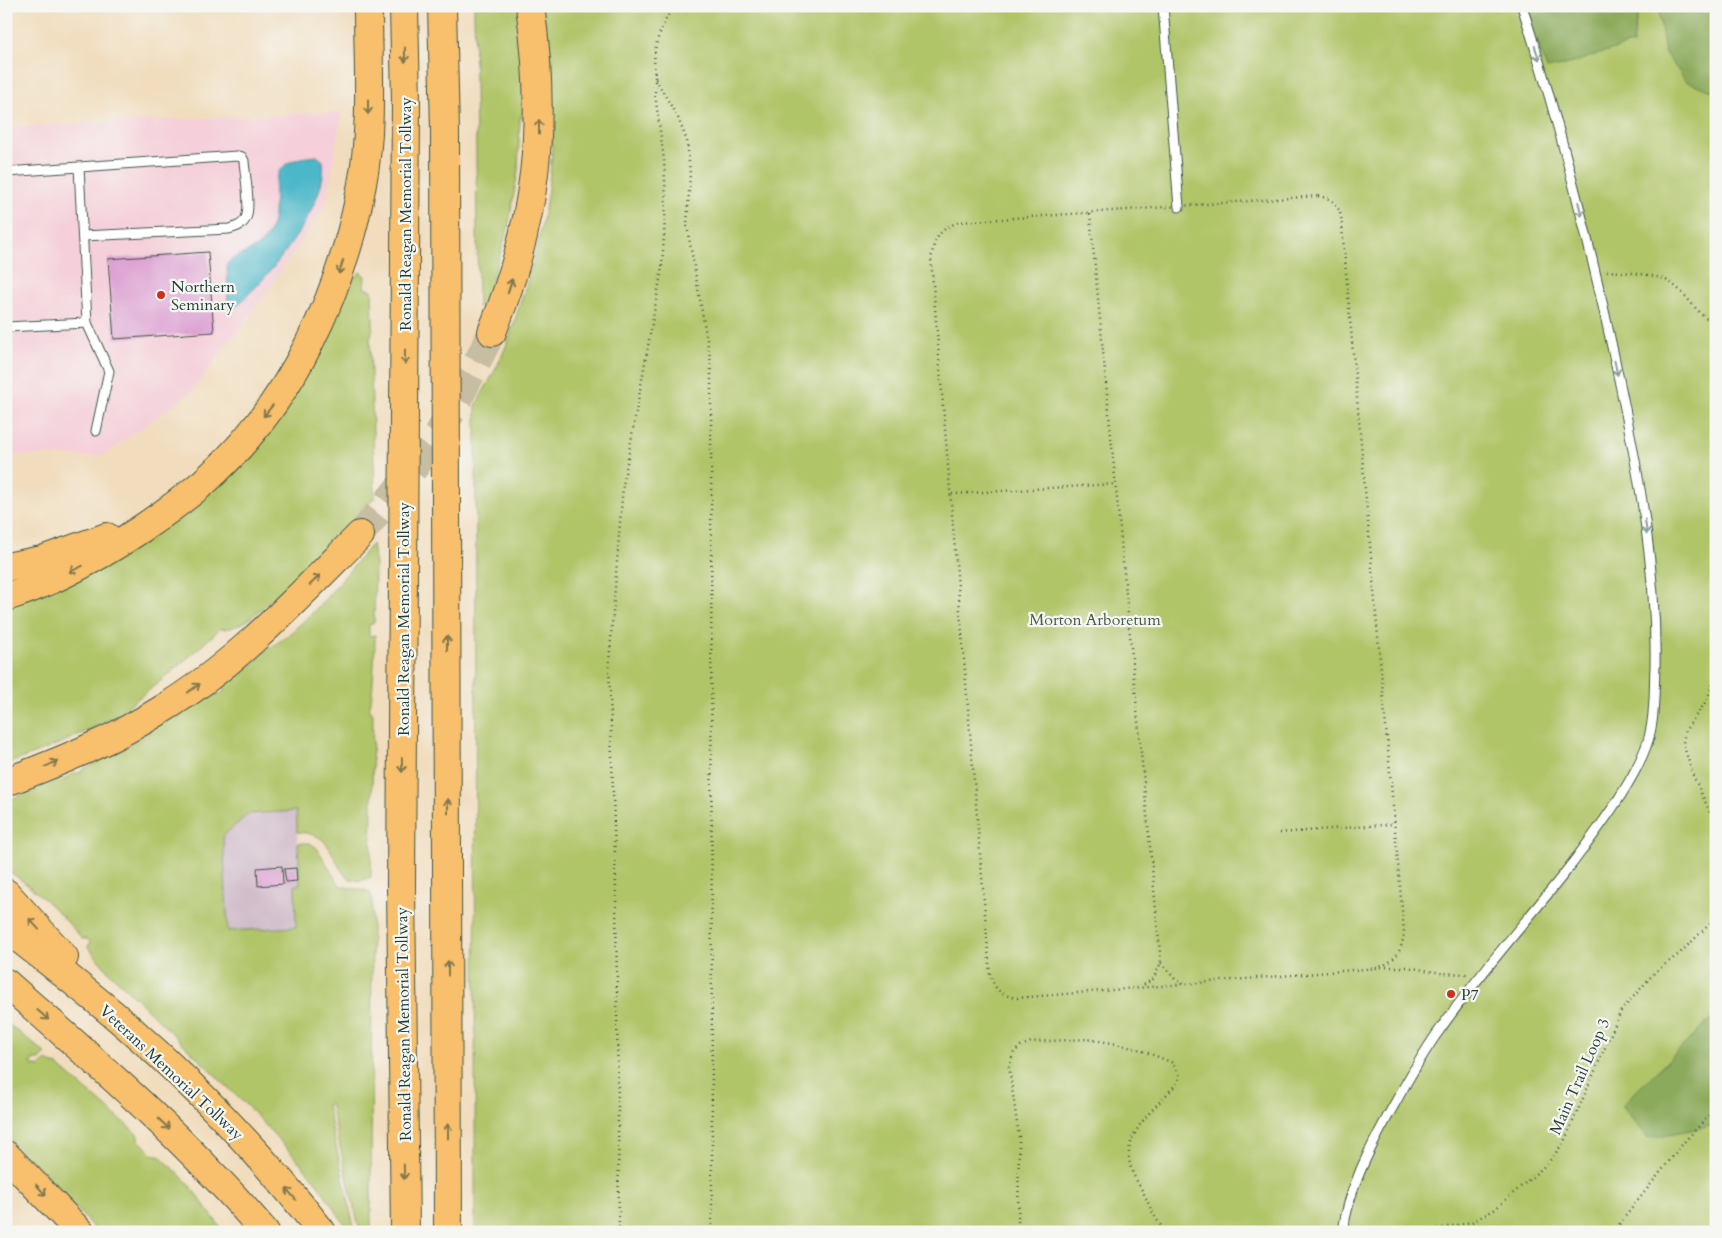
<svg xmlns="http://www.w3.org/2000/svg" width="1722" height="1238" viewBox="0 0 1722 1238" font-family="Cardo,serif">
	<rect width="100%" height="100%" fill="#f6f6f2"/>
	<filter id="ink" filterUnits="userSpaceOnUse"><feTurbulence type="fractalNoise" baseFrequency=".02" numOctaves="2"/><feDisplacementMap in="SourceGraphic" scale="10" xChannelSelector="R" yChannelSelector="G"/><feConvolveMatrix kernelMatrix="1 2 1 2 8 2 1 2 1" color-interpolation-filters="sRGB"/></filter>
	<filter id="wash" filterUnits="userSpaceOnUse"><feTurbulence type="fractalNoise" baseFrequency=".0096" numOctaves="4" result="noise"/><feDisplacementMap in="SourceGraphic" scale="20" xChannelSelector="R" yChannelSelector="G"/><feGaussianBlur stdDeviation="1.12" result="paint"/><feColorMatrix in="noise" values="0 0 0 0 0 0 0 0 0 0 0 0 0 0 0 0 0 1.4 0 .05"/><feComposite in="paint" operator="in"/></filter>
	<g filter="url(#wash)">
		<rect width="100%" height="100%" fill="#f1ddbe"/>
		<path fill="#f5cfd9" d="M342,112l-16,92 -60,89 -75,99 -88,64 -97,-1v-328z"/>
		<path fill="#d1bdcb" d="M296,811l4,74h-5l1,42 -68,4 -5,-95 25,-22z"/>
		<g fill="#b0c468" stroke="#68804e">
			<path d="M474,6h46l8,40 -3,74 -5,-4 -2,55 -10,57 -22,73 -8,6z"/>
			<path d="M542,6h1174v1226h-1241l1,-827c8,-16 18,-31 25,-47 8,-18 14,-38 20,-57 34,-102 41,-190 21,-295z"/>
			<path d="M360,272l5,4 -1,12 8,2 1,36 -3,15 5,156 -10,11 -3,-1 -2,2 3,3 -47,49 -69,60 -16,7 -11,1c-34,31 -68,61 -106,87 -27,17 -77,38 -108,48v-161l181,-98 161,-220z"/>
			<path d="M372,544l3,21 -1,58 -5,2v11l6,-1c0,11 -2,68 -6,73l4,6 -2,163c-31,15 -32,-21 -47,-36 -7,-7 -18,-8 -27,-9l-1,-21 -48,3 -25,22 5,95 68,-4 -1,-42 5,-1 -2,-41h12l7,5 23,38 29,5 3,7 -1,334h-11l-30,-128 -3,1 28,127h-5l-35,-52 -19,-22 -48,-51 -141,-137 -19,-23 2,-5 -3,-3h-5c-22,-27 -47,-50 -76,-70v-68l53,-21 2,2 12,-9h7l2,-3 34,-17 76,-48h8l11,-12 7,2 6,-3 -1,-5 37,-29 -2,-3c48,-26 79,-71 114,-111z"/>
			<path d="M6,1022l40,32 -6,6h-8v5l7,2 8,-7 6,4h3l82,71v4l15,16h6l28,27 37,50h-127l-49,-56 -42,-39z"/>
		</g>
		<g fill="#8caa5c" stroke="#567448">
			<path d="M1526,6h115l-6,21 -2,17c-30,6 -56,20 -86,25z"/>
			<path d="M1658,6h58v79l-4,6 -26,-10 -21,-28z"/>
			<path d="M1716,1014v111l-68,13 -26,-33z"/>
		</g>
		<path fill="#4cb7c9" stroke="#367a7e" d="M317,156l6,5c6,40 -47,107 -74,133 -6,6 -12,14 -21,16l-1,-46c8,-11 28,-10 40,-28 20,-33 -15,-76 50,-80z"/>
		<g id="blocks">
			<g fill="#dda0d3">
				<path d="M208,252l6,80 -100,7 -6,-80z"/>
				<path d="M282,866l1,18 -25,2 -1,-18z"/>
				<path d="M296,868l1,13 -11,1 -2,-13z"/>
			</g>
		</g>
	</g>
	<g filter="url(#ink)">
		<use href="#blocks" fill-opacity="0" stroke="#3e5549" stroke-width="1"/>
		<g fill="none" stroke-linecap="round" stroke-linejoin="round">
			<path stroke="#c7bda2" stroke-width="28" stroke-dasharray="28 14" stroke-linecap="butt" d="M360,535l56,-69 38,-57 38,-77"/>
			<defs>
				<g id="service">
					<path d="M1163,6l16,201"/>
					<path d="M79,167l158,-11 5,1 2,4c1,14 7,45 2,57 -3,7 -10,9 -17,11l-146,7"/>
					<path d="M6,172l73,-5 8,156 22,48 -13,60"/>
					<path d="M6,327l81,-4"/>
					<path d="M1343,1232c5,-42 26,-82 46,-118 16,-29 32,-59 52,-86 40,-57 87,-108 130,-163 25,-33 74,-96 80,-137 4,-20 3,-41 4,-61 2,-94 -15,-186 -34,-278 -27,-130 -59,-257 -99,-383"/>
				</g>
				<g id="motorway">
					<path d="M404,6l2,96 -5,783 4,347"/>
					<path d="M442,6l3,125 3,1101"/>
					<path d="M492,332c45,-111 55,-208 38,-326"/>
					<path d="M6,567l36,-7 65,-23"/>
					<path d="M6,597c49,-15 92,-39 135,-68 21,-14 43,-30 63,-47 86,-76 138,-187 158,-298 11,-58 6,-120 6,-178"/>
					<path d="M6,782c53,-20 107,-42 155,-72 76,-46 137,-113 199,-175"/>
					<path d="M6,893l58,64"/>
					<path d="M6,928c40,32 82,64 121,98 71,62 137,131 195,206"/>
					<path d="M6,983c90,79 181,157 259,249"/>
					<path d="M6,1155l74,77"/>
				</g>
			</defs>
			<use href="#service" stroke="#3e5549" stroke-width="11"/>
			<use href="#motorway" stroke="#3e5549" stroke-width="30"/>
			<g stroke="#3e5549" stroke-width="2.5" stroke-dasharray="1 4" stroke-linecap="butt">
				<path d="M655,78c-3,-32 3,-44 18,-72"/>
				<path d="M1318,196c14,2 19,7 23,20l63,716c-2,19 -8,29 -27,36l-360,30c-17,-3 -22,-8 -27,-24l-59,-714c3,-21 8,-32 29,-38z"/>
				<path d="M1090,214l71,749 -8,16 -11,7"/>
				<path d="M1607,271c15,1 53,3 64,12 17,12 26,32 45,42"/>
				<path d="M952,494l163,-10"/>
				<path d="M1716,675l-9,25 -22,31 -2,12 10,32 23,51"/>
				<path d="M1280,833l114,-9"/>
				<path d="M1161,963l14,16 9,4"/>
				<path d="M1381,967h26l34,6 26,1"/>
				<path d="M619,1232l-3,-343 -7,-226 14,-178 39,-217 4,-66 -2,-42 -9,-66v-16l23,40 9,23 3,32 -3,53 24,137 1,869"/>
				<path d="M1018,1232l1,-95 -10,-70 5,-15 7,-6 10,-4 56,-3 25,4 29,7 32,13 7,13 -3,7c-18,22 -55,49 -47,81 2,10 8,19 13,28 7,14 12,29 24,40"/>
				<path d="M1423,1232l49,-10 22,-12 54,-47 16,-21 57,-131 34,-39 24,-18 37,-36"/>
				<path d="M1613,1232l72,-91 31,-33"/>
			</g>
			<use href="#service" stroke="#fff" stroke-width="9"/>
			<use href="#motorway" stroke="#f8bf6c" stroke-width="28"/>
		</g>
		<defs><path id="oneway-shaft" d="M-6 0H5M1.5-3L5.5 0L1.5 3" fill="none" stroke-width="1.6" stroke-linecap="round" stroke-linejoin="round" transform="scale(1.25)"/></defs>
		<g stroke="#8f9e9a">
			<use href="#oneway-shaft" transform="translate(1537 53) rotate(72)"/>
			<use href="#oneway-shaft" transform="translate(1580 209) rotate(76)"/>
			<use href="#oneway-shaft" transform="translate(1616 368) rotate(78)"/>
			<use href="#oneway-shaft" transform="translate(1646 527) rotate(82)"/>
		</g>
		<g stroke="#81784d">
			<use href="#oneway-shaft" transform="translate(405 55) rotate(89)"/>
			<use href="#oneway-shaft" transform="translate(368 107) rotate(90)"/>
			<use href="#oneway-shaft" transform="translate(539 127) rotate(-90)"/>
			<use href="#oneway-shaft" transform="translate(341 267) rotate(108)"/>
			<use href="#oneway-shaft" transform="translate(510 286) rotate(-73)"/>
			<use href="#oneway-shaft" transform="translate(405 357) rotate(90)"/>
			<use href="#oneway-shaft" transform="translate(268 411) rotate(129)"/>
			<use href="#oneway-shaft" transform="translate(76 569) rotate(155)"/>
			<use href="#oneway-shaft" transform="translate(315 580) rotate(-45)"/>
			<use href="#oneway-shaft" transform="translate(447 643) rotate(-90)"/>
			<use href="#oneway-shaft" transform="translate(194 688) rotate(-36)"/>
			<use href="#oneway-shaft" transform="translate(51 764) rotate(-24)"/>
			<use href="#oneway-shaft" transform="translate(402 765) rotate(90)"/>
			<use href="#oneway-shaft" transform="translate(448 806) rotate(-90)"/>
			<use href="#oneway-shaft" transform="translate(34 924) rotate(-132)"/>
			<use href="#oneway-shaft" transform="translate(448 968) rotate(-90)"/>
			<use href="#oneway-shaft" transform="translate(43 1015) rotate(41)"/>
			<use href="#oneway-shaft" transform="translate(164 1124) rotate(44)"/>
			<use href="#oneway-shaft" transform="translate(448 1131) rotate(-90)"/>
			<use href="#oneway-shaft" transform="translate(404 1172) rotate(89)"/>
			<use href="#oneway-shaft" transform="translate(41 1190) rotate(47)"/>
			<use href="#oneway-shaft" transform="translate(291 1194) rotate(-131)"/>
		</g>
	</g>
	<g fill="#c8321e" stroke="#f6f6f2" stroke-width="2">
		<circle cx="161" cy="295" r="5"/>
		<circle cx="1451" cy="994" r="5"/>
	</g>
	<g text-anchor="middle" stroke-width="4.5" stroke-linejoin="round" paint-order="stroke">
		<g font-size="16" fill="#1f3d34" stroke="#f6f6f2">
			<text transform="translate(405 214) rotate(-90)" y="6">Ronald Reagan Memorial Tollway</text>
			<text transform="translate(403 619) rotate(-90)" y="6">Ronald Reagan Memorial Tollway</text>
			<text transform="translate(403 1024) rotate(-91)" y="6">Ronald Reagan Memorial Tollway</text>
			<text transform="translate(172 1072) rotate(43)" y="6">Veterans Memorial Tollway</text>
			<text transform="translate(1579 1076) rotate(-66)" y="6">Main Trail Loop 3</text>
		</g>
		<g font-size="16" fill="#1f3d34" stroke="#f6f6f2" text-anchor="start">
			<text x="171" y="292">Northern<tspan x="171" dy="18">Seminary</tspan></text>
			<text x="1461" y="1000">P7</text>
		</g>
		<g font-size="16" fill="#435f41" stroke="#f6f6f2">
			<text x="1095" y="625">Morton Arboretum</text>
		</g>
	</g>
	<rect width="1722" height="1238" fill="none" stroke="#f6f6f2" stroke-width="25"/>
</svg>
